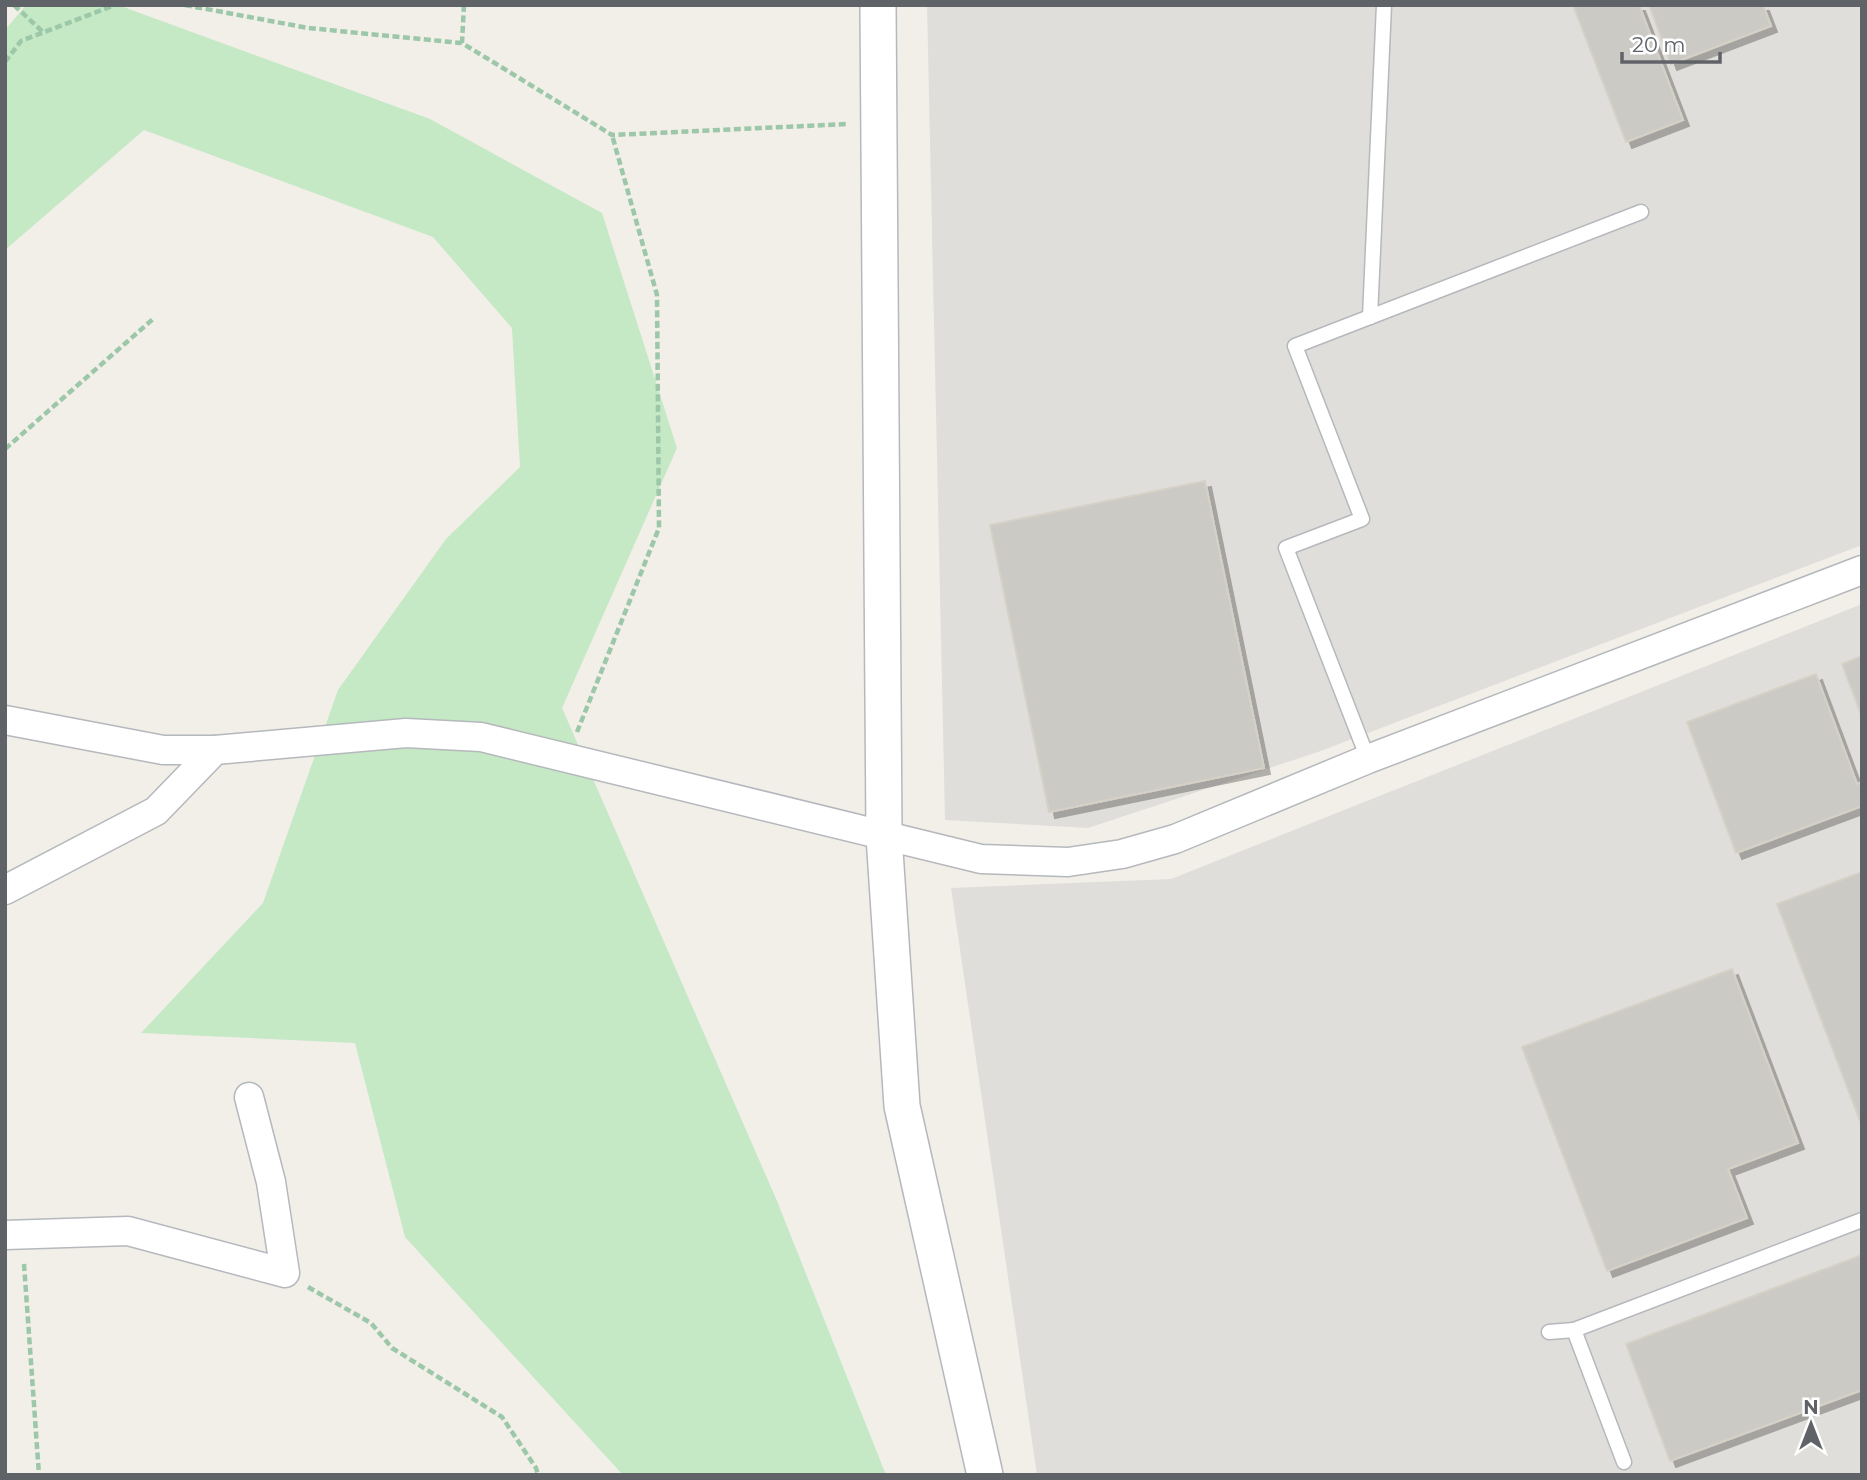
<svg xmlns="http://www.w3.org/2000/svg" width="1867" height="1480" viewBox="0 0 1867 1480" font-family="Montserrat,sans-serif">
	<defs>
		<filter id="shadow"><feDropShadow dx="6" dy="6" stdDeviation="0" flood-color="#0004"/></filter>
	</defs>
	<rect width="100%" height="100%" fill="#f1efe8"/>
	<g fill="#e0deda">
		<path d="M927,5h935v540l-544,207 -230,76 -143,-8z"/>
		<path d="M1862,604v871h-825l-86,-587 220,-9z"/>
	</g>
	<path fill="#c5e8c5" d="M26,5h92l312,114 172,94 75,235 -115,260 215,493 109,274h-263l-218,-238 -50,-194 -214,-10 122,-130 75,-213 108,-151 74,-72 -8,-139 -79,-91 -289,-107 -139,120v-220z"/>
	<g fill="#cccac5" stroke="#d6d1c6" stroke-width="2" filter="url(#shadow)">
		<path d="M1573,5h66l44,115 -57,22z"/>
		<path d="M1649,5h114l8,21 -100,38z"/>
		<path d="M1205,481l59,287 -215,44 -59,-287z"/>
		<path d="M1862,656v61l-20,-53z"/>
		<path d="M1816,674l41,110 5,-2v24l-126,47 -49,-131z"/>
		<path d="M1862,872v254l-85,-222z"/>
		<path d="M1732,969l66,174 -70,26 19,49 -140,53 -85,-224z"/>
		<path d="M1862,1255v135l-192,71 -44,-117z"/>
	</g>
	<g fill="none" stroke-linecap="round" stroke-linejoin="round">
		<defs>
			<g id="service">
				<path d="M1370,317l14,-312"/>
				<path d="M1368,759l-82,-211 76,-29 -67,-173 346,-134"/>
				<path d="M1549,1332l25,-2"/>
				<path d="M1624,1462l-50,-132 288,-110"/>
			</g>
			<g id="minor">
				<path d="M5,720l158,30h52l191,-17 75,4 500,122 87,3 54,-8 53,-15 193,-80 494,-189"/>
				<path d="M5,890l151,-79 59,-61"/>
				<path d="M5,1235l123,-4 157,42 -14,-91 -22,-85"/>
			</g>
			<path id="tertiary" d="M878,5l6,831 18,270 83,369"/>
		</defs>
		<use href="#service" stroke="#b5b8bc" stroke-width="17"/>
		<use href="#minor" stroke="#b5b8bc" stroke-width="31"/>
		<use href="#tertiary" stroke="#b5b8bc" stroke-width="38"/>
		<g stroke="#9cc7a9" stroke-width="4.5" stroke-dasharray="7 3.5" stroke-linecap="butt">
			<path d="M14,5l30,28"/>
			<path d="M185,5l123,23 153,15"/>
			<path d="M464,5l-2,38 150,92 236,-11"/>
			<path d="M5,62l16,-21 94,-36"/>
			<path d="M5,449l148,-130"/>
			<path d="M577,732l82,-204 -2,-233 -45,-160"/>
			<path d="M24,1264l15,211"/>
			<path d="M308,1287l63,36 21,25 110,69 34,51 2,7"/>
		</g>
		<use href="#service" stroke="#fff" stroke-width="14"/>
		<use href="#minor" stroke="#fff" stroke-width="28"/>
		<use href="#tertiary" stroke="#fff" stroke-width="35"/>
	</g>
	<rect width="1867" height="1480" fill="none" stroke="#5f6368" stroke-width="14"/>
	<g transform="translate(1811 1424)" stroke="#ffffff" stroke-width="5" paint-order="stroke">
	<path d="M0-5L12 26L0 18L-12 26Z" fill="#5f6368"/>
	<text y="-10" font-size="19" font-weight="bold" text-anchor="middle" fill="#5f6368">N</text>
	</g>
	<path d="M1622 52v10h98v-10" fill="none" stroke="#5f6368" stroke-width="3.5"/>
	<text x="1632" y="52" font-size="21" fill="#5f6368" stroke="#ffffff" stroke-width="5" paint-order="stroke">20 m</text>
</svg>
